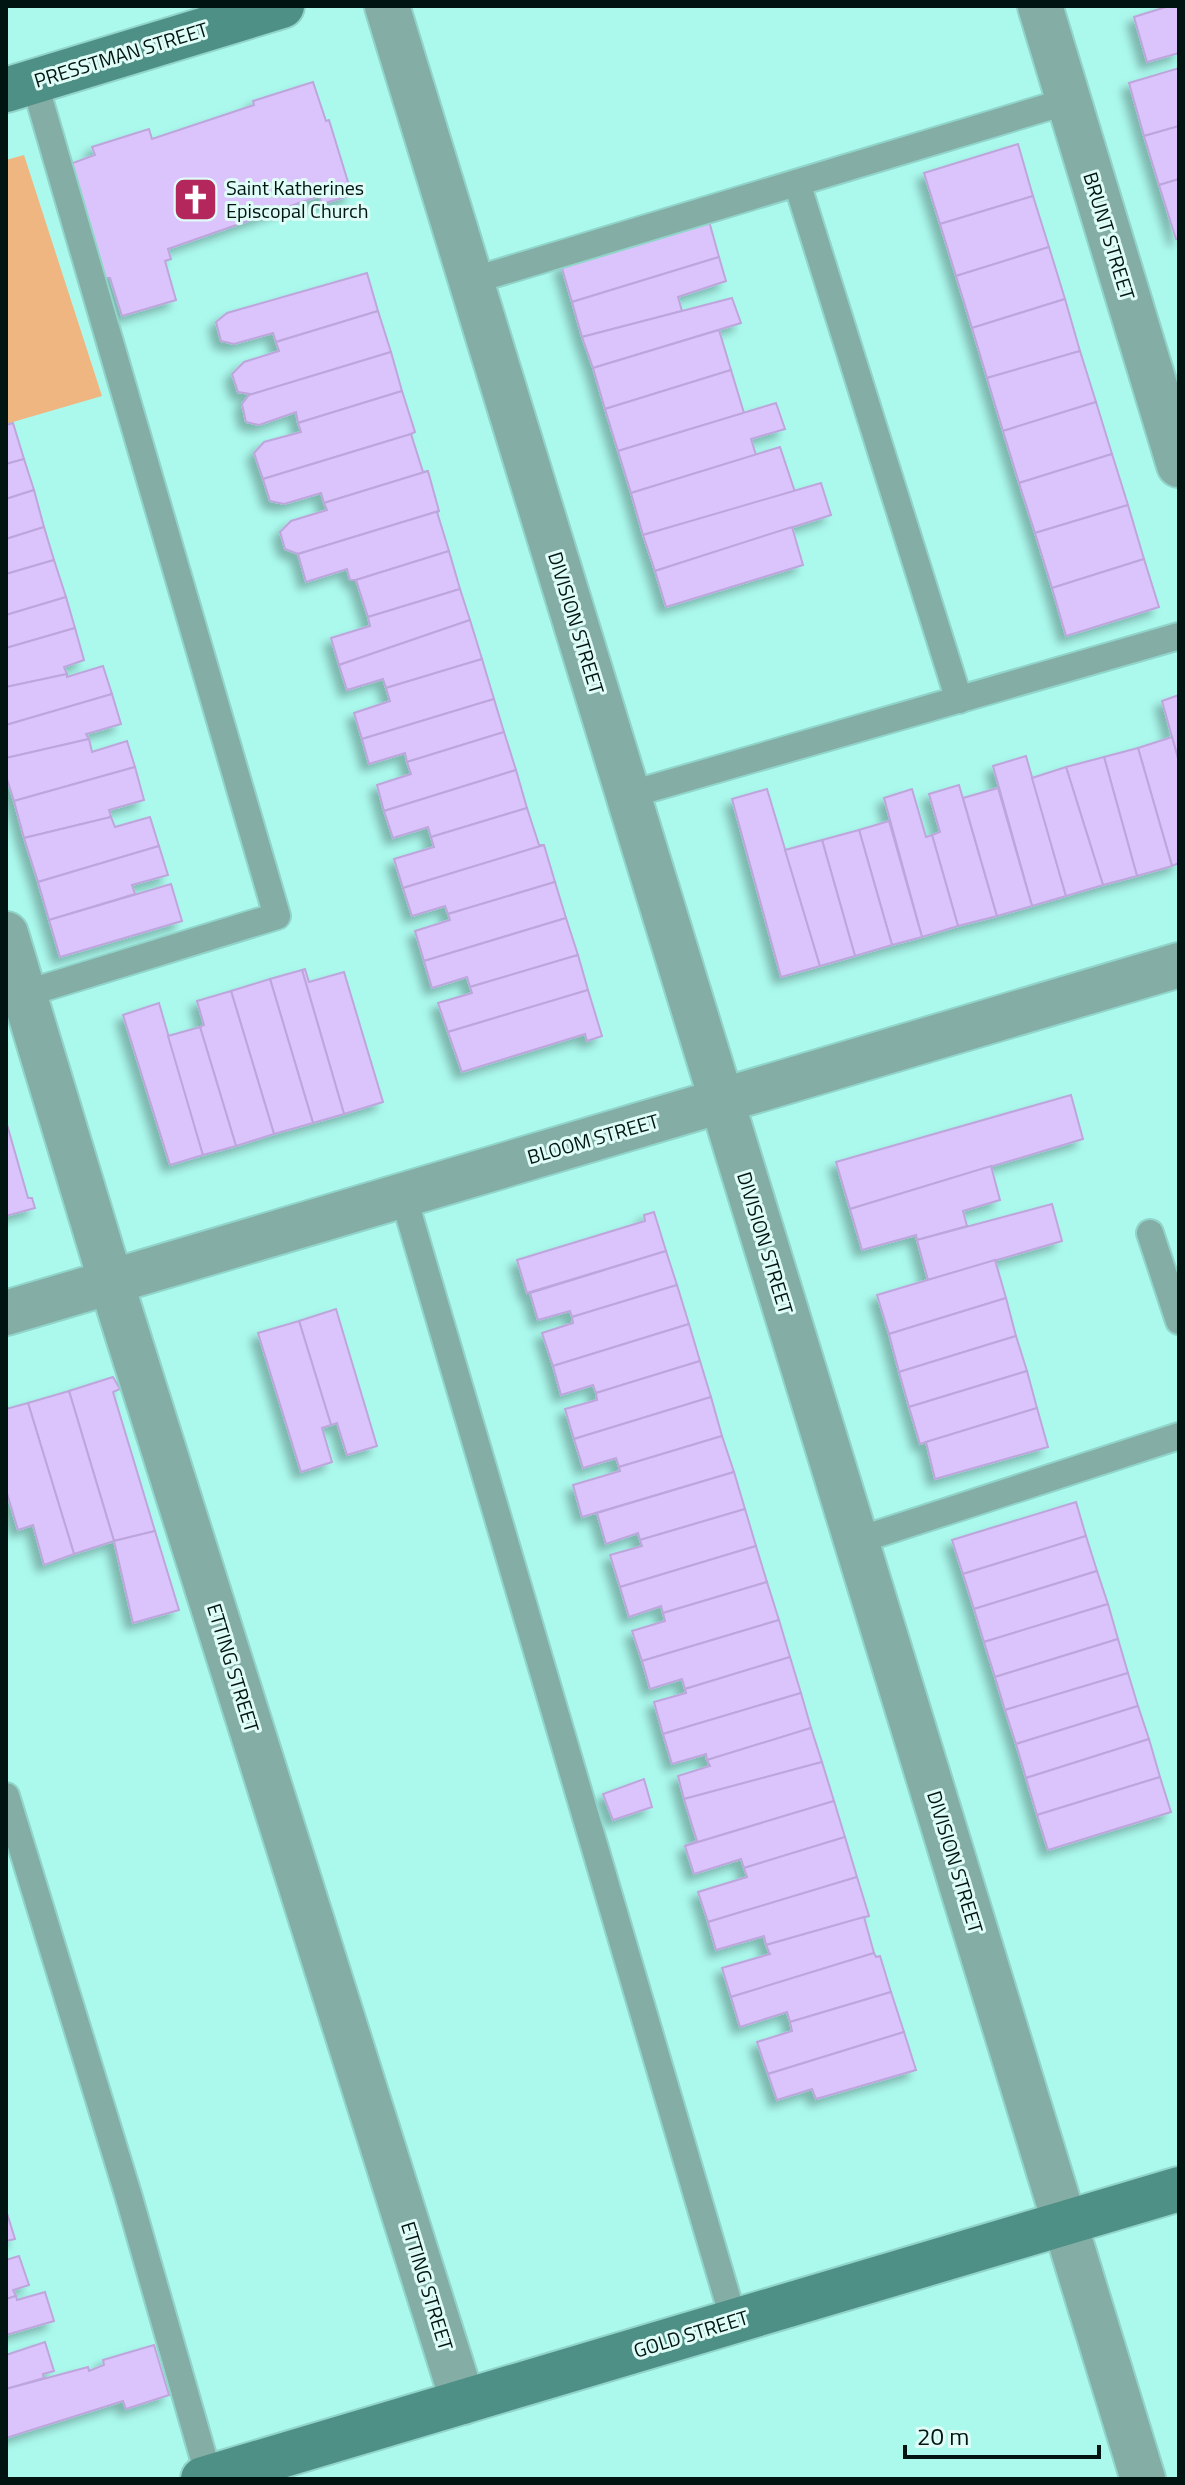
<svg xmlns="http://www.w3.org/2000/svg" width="1185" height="2485" viewBox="0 0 1185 2485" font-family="'Titillium Web',sans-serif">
	<defs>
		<filter id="shadow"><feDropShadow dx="-7" dy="7" stdDeviation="4" flood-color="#0004"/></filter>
	</defs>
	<rect width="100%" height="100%" fill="#abf9ed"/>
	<path fill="#efb681" d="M24,155l78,241 -96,28v-264z"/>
	<g fill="#dbc4fb" stroke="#bda6dc" stroke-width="2" filter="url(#shadow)">
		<path d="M1169,6h10v47l-32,9 -13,-45z"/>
		<path d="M1179,68v58l-35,10 -15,-53z"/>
		<path d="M313,82l13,39 3,-1 23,75 -30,9 -3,-8 -151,53 3,10 -6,2 11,39 -54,16 -12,-38h-5l-35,-114 25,-9 -3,-8 57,-18 3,10 102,-34 -1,-4z"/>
		<path d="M1179,126v53l-20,6 -15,-49z"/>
		<path d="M1018,144l15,52 -93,28 -16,-51z"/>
		<path d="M1179,179v59l-3,1 -17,-54z"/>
		<path d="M1033,196l16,51 -93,29 -16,-52z"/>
		<path d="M709,221l10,36 -147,45 -11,-37z"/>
		<path d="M1049,247l16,52 -93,29 -16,-52z"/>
		<path d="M719,257l7,24 -48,16 4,14 -100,26 -10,-35z"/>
		<path d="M367,273l11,38 -102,31 -3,-9 -39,11 -13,-3 -5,-19 11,-9z"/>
		<path d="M732,298l9,25 -148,45 -11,-31z"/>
		<path d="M1065,299l15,52 -93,27 -15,-50z"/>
		<path d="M378,311l13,41 -142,43 1,-1 -12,-2 -6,-18 12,-12 35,-11 -3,-9z"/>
		<path d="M719,330l12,40 -126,39 -12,-41z"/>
		<path d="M1080,351l16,51 -93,29 -16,-53z"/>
		<path d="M391,352l11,39 -104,32 -2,-11 -37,13 -13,-3 -4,-18 7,-9z"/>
		<path d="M731,370l13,43 -126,38 -13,-42z"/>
		<path d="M402,391l13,41 -4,2 -148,45 -9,-26 10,-11 37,-10 -3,-9z"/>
		<path d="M1096,402l16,52 -93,29 -16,-52z"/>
		<path d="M776,403l9,26 -34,10 5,16 -125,38 -13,-42z"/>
		<path d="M13,423l11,36 -18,5v-39z"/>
		<path d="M411,434l12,38 5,-1 -104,32 -3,-10 -37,11 -14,-3 -7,-22z"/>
		<path d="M780,447l15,45 -152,43 -12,-42z"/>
		<path d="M1112,454l16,51 -93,28 -16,-50z"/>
		<path d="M24,459l10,31 -28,9v-35z"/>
		<path d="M428,471l11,40 -141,43 -13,-5 -5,-17 11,-11 36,-11 -3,-7z"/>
		<path d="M821,483l10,32 -176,56 -12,-36z"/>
		<path d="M34,490l10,37 -38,12v-40z"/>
		<path d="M1128,505l16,54 -92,29 -17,-55z"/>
		<path d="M439,511l-2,1 12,39 -93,29h-6l-3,-11 -41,13 -8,-28z"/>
		<path d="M44,527l10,33 -48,14v-35z"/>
		<path d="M792,527l11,38 -137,42 -11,-36z"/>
		<path d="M449,551l11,38 -92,28 -12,-37z"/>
		<path d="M1144,559l15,48 -93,29 -14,-48z"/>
		<path d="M54,560l12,37 -60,18v-41z"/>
		<path d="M460,589l10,31 -131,45 -8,-27 39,-12 -2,-9z"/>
		<path d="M66,597l9,31 -69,20v-33z"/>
		<path d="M470,620l12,39 -96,29 -3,-9 -36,11 -8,-25z"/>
		<path d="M75,628l9,32 -20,7 3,7 -61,13v-39z"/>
		<path d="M482,659l12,40 -132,40 -8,-26 36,-12 -4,-13z"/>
		<path d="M103,666l9,28 -106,31v-38l61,-13v3z"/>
		<path d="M112,694l9,30 -35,10 3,5 -83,19v-33z"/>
		<path d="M1179,695v67l-17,-61z"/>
		<path d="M494,699l10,33 -97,30 -2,-9 -36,11 -7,-25z"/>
		<path d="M504,732l12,38 -132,41 -7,-26 34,-11 -4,-12z"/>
		<path d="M1172,737l7,25v101l-7,3 -34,-118z"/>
		<path d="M89,739l3,13 35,-11 8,26 -121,34 -8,-25v-18z"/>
		<path d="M1138,748l34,118 -35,10 -33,-119z"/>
		<path d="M1026,756l40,140 -34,10 -39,-140z"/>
		<path d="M1104,757l33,119 -34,9 -37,-118z"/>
		<path d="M135,767l9,33 -35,10 2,7 -87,21 -10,-37z"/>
		<path d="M1066,767l37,118 -37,11 -34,-118z"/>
		<path d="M516,770l11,38 -96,29 -3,-10 -35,11 -9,-27z"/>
		<path d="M959,785l38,131 -39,10 -26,-91 8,-3 -11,-38z"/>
		<path d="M998,788l34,118 -35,10 -34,-118z"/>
		<path d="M767,789l53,177 -39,11 -49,-178z"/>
		<path d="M912,789l14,48 6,-2 26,91 -36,11 -38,-139z"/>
		<path d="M527,808l12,37h5l-141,43 -9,-29 40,-12 -3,-10z"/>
		<path d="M111,817l4,10 35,-10 9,29 -121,36 -14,-44z"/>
		<path d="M889,821l33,116 -30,8 -33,-115z"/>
		<path d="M859,830l33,115 -37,11 -33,-116z"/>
		<path d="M822,840l33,116 -35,10 -35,-116z"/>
		<path d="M544,845l11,37 -107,32 -3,-8 -33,10 -9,-28z"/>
		<path d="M159,846l9,29 -36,10 3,9 -86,26 -11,-38z"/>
		<path d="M555,882l11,36 -142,43 -9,-30 35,-11 -2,-6z"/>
		<path d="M171,884l11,37 -122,36 -11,-37z"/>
		<path d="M566,918l12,37 -108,32 -3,-10 -35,11 -8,-27z"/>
		<path d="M578,955l10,35 -140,42 -10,-29 34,-10 -2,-6z"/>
		<path d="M305,969l4,13 35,-10 39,130 -39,12 -42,-144z"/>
		<path d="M302,970l42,144 -31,9 -43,-144z"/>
		<path d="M270,979l43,144 -39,11 -43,-143z"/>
		<path d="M588,990l14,46 -15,5 -2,-7 -123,38 -14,-40z"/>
		<path d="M231,991l43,143 -38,12 -36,-119 4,-2 -7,-24z"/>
		<path d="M159,1003l44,152 -33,10 -47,-150z"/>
		<path d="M200,1027l36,119 -33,9 -35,-119z"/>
		<path d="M1071,1095l12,44 -233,70 -14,-47z"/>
		<path d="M6,1121l22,77h4l3,10 -29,8z"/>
		<path d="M991,1166l9,34 -37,11 4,15 -50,14 -1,-5 -54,15 -12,-41z"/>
		<path d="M1052,1204l10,37 -134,39 -11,-40z"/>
		<path d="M654,1212l12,39 -139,42 -10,-33 128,-39 -1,-6z"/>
		<path d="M666,1251l11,34 -105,32 -2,-6 -32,9 -8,-27z"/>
		<path d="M995,1260l11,38 -117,36 -12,-39z"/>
		<path d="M677,1285l12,39 -136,42 -11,-33 31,-10 -1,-6z"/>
		<path d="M1006,1298l10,38 -117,36 -10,-38z"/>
		<path d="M336,1309l41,137 -30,9 -10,-32 -6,2 -32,-104z"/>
		<path d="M299,1321l32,104 -9,3 10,34 -31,10 -43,-139z"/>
		<path d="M689,1324l11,37 -104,32 -3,-8 -32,10 -8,-29z"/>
		<path d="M1016,1336l11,35 -118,36 -10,-35z"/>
		<path d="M700,1361l11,36 -137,42 -9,-30 32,-9 -1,-7z"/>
		<path d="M1027,1371l10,37 -117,36 -11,-37z"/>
		<path d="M113,1377l7,12 -7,3 42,139 -41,10 -45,-150z"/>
		<path d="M69,1391l45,150 -40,13 -46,-151z"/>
		<path d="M711,1397l11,39 -103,31 -3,-9 -33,10 -9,-29z"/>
		<path d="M28,1403l46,151 -30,11 -11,-40 -15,5 -12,-40v-81z"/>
		<path d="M1037,1408l11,39 -113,32 -9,-37z"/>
		<path d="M722,1436l12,36 -152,45 -9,-32 47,-14 -1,-4z"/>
		<path d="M734,1472l11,37 -105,31 -2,-7 -32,11 -9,-31z"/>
		<path d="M1076,1502l10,34 -123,38 -11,-34z"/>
		<path d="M745,1509l11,37 -136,41 -10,-32 32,-9 -2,-6z"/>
		<path d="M155,1531l24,79 -46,13 -19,-82z"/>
		<path d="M1086,1536l11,35 -123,38 -11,-35z"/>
		<path d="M756,1546l11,36 -104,31 -2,-7 -32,11 -9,-30z"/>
		<path d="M1097,1571l11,33 -124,38 -10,-33z"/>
		<path d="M767,1582l12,38 -137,41 -10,-30 33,-10 -2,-8z"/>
		<path d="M1108,1604l10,35 -123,38 -11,-35z"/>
		<path d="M779,1620l11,37 -105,32 -3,-10 -32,10 -8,-28z"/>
		<path d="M1118,1639l10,34 -123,37 -10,-33z"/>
		<path d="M790,1657l11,36 -138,41 -9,-32 32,-9 -1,-4z"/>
		<path d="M1128,1673l10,33 -122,38 -11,-34z"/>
		<path d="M801,1693l10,35 -104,32 -1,-6 -34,10 -9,-30z"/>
		<path d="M1138,1706l11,33 -123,39 -10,-34z"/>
		<path d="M811,1728l11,34 -138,37 -6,-23 32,-10 -3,-6z"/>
		<path d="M1149,1739l11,38 -123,38 -11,-37z"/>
		<path d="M822,1762l12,39 -149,45 12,-5 -13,-42z"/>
		<path d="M1160,1777l11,35 -123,38 -11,-35z"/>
		<path d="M644,1779l8,28 -39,13 -10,-26z"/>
		<path d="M834,1801l11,36 -101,31 -3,-9 -47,15 -9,-28z"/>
		<path d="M845,1837l12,40 -149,45 -10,-30 49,-15 -3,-9z"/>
		<path d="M857,1877l12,39 -103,29 -2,-9 -48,14 -8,-28z"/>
		<path d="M864,1917l10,36 -143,44 -9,-29 48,-14 -4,-9z"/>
		<path d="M874,1953l2,4 4,-1 11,36 -101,30 -3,-10 -47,15 -9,-30z"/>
		<path d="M891,1992l13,40 -136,42 -11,-32 35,-11 -2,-9z"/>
		<path d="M904,2032l12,38 -100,29 -4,-10 -35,11 -9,-26z"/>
		<path d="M6,2210l9,29 -9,2z"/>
		<path d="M19,2256l10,29 -16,5 3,6 -10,3v-39z"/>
		<path d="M45,2292l9,29 -48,14v-36l10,-3 1,4z"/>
		<path d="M45,2342l9,29 -11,3 1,4 -38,11v-34z"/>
		<path d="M154,2345l15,50 -43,14 -3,-8 -117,37v-49l82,-22 1,4 15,-6 -1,-5z"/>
	</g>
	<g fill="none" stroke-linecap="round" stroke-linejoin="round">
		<defs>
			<g id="lane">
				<path d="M797,183l162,517"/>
				<path d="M471,281l597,-180"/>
				<path d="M628,795l551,-159"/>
				<path d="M24,994l253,-78 -243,-835"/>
				<path d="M403,1195l331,1126"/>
				<path d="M1150,1233l29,88"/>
				<path d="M856,1541l323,-105"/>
				<path d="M6,1796l122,398 81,283"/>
			</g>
			<g id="street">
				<path d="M387,6l756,2473"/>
				<path d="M1040,6l139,459"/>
				<path d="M6,934l105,348 352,1120"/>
				<path d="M6,1313l1173,-348"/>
			</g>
			<g id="secondary">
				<path d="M6,90l276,-84"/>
				<path d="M203,2479l976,-290"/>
			</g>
		</defs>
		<use href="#lane" stroke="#90d4ca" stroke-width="30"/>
		<use href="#street" stroke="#90d4ca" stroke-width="48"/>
		<use href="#secondary" stroke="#90d4ca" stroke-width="48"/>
		<use href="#lane" stroke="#84ada6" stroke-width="26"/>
		<use href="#street" stroke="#84ada6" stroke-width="44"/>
		<use href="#secondary" stroke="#4e8f86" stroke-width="44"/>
	</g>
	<defs>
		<symbol id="church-square" viewBox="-11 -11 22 22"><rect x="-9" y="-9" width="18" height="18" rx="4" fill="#b4275d" stroke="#dffcf7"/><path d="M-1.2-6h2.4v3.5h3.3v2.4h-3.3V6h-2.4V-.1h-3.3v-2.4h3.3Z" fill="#fff"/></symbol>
	</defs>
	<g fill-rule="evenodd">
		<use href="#church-square" x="170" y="174" width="51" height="51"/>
	</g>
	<g text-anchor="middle" stroke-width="6" stroke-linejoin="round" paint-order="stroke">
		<g font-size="20" fill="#001411" stroke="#dffcf7">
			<text transform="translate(121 55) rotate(-17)" y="7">PRESSTMAN STREET</text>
			<text transform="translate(1109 236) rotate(73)" y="7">BRUNT STREET</text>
			<text transform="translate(576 623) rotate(73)" y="7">DIVISION STREET</text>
			<text transform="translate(593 1139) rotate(-16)" y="7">BLOOM STREET</text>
			<text transform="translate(765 1243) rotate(73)" y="7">DIVISION STREET</text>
			<text transform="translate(233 1668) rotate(73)" y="7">ETTING STREET</text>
			<text transform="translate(955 1862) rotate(73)" y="7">DIVISION STREET</text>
			<text transform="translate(427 2286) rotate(73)" y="7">ETTING STREET</text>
			<text transform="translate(691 2334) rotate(-17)" y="7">GOLD STREET</text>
		</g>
		<g font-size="20" fill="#001411" stroke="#dffcf7" text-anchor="start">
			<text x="226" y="195">Saint Katherines<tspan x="226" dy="23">Episcopal Church</tspan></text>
		</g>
	</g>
	<rect width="1185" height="2485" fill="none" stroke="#001411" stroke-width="16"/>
	<path d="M905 2445v12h194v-12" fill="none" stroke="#001411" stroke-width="4"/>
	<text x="917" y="2445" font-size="24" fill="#001411" stroke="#dffcf7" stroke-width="6" paint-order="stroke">20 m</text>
</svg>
